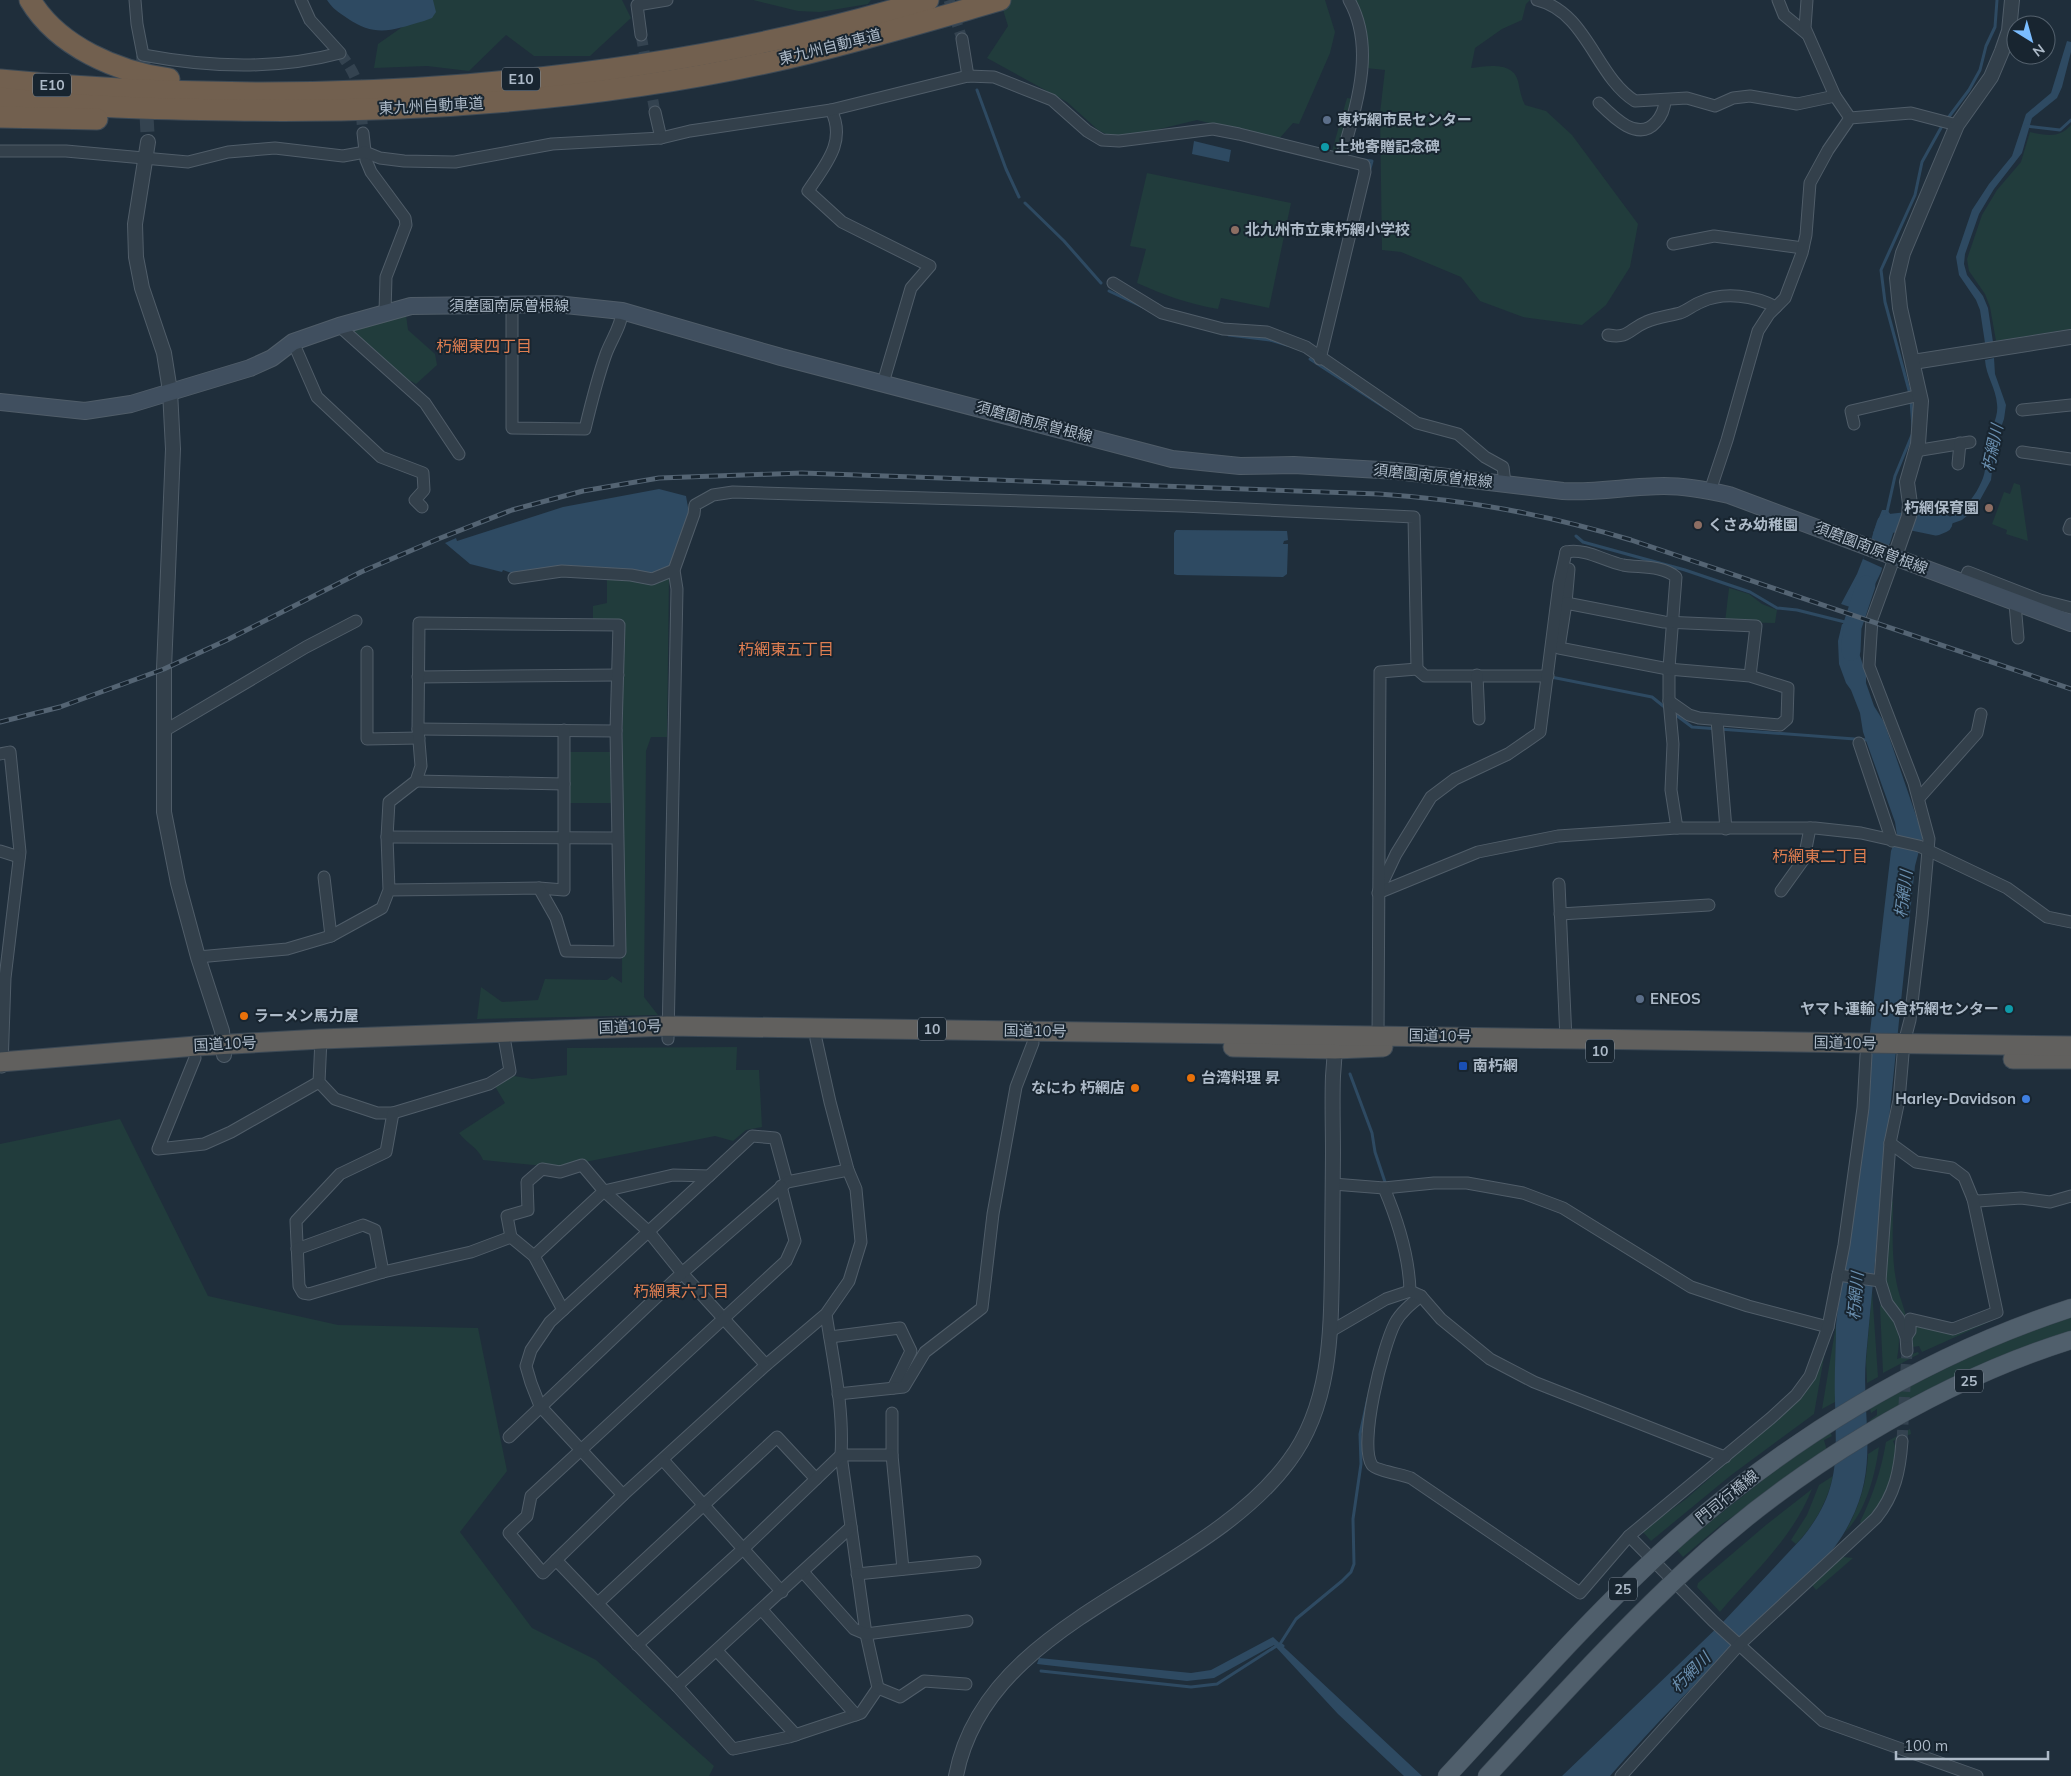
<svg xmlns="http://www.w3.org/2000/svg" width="2071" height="1776" viewBox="0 0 2071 1776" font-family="Mulish,'Noto Sans JP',sans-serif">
	<rect width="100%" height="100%" fill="#1f2e3b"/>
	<g fill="#213c3c">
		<path d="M416,0h206l9,18 -41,38h-56l-28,-21 -37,36 -42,-5 -53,2 4,-24 40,-28z"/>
		<path d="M753,0h118l-3,4 -48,8 -22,-1z"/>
		<path d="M1000,0h325l10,32 -5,21 -31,71 -6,-1 -15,17 -81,-20 -62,15 -23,2 -14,-7 -31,-28 -80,-44 21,-32z"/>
		<path d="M1353,0h177l-4,4 -4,16 -20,9 -27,19 -4,20c15,-2 42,-7 47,13 2,9 3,16 7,24l21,6 26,24 66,89 -8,43 -24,38 -24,20 -59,-8 -43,-16 -19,-24 -60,-25 -19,-2 -2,-137 5,-43 -19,-2z"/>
		<path d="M1347,98l6,1 -16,53 -5,-1z"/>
		<path d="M2071,125v204l-75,12 -6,-34 -5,-13 -16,-23 -2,-12 15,-44 15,-25 24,-28 9,-30c16,3 29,7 41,-7z"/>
		<path d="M1147,173l144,30 -22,105 -48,-10 -3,11c-29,-5 -54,-14 -81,-26l9,-34 -16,-3z"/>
		<path d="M406,315l2,15 27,24 2,11 -21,19 -5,-3 -4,2 -55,-53z"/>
		<path d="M2014,483l6,2 8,56 -22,-7 1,-4 -15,-6 12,-32 6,2z"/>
		<path d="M669,574l-2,163h-16l-5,14 -2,246 14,18 -181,4 4,-32 21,15 36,-2 7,-21 62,1 5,-4 10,7 1,-361h-30v-16l14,-3v-27z"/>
		<path d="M1729,588l20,6 13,10 15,6 -2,13 -50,-1z"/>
		<rect x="569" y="752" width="43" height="51"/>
		<path d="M737,1047l-1,23h23l3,57 -16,3 -13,11 -18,-5 -130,26 -20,6 -82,-8c-4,-12 -17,-17 -24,-27l46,-30 -12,-20 15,-8 24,4 35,-4v-27z"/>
		<path d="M120,1119l88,177 130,29 140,3 29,143 -47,61 72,96 64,32 118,106 -5,10h-709v-632z"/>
		<path d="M1889,1198l4,4c0,27 -2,56 4,83 3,16 11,29 11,46 -5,-14 -15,-25 -19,-39 -9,-25 -1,-67 0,-94z"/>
		<path d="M1872,1290l6,87 -11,6 -1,-22z"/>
		<path d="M1882,1304c16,22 20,28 15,55l21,-7 1,2 -36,19 -3,-67z"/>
		<path d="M2000,1317l-78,35 -3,-6 -6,1 -2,-26 42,10z"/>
		<path d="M2071,1317v16l-199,89 -2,-2 7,-5v-6l-6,4 -1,-5c65,-36 131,-68 201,-91z"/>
		<path d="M1836,1325l-1,77 -13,7z"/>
		<path d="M1827,1340l-13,74 -84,62 -79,65 -9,-10 44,-32 109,-96z"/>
		<path d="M1910,1429l1,5 -18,7 2,5 4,-2c-7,37 -10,53 -37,80l-2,-2c13,-27 21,-51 26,-80z"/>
		<path d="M1830,1432l2,4 -8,4 3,11 -105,73 -39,33 -7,-8 111,-88z"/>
		<path d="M1879,1447c-4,28 -13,65 -34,85 14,-24 22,-50 23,-78z"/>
		<path d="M1833,1476c-6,26 -18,48 -37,68l-5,-4 16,-25 12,-30z"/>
		<path d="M1812,1489c-20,50 -58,83 -92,123l-23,-25 1,-4 68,-58z"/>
		<path d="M1843,1557l10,1 -37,32 -4,-5z"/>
	</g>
	<g fill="#2e4a62">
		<path d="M327,0h106l3,12 -4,6 -8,3c-32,9 -48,17 -77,-3 -9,-6 -15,-10 -20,-18z"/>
		<path d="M2067,41l4,1v10l-9,35 -5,11 -25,20 -10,35 -28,36 -15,25 -14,40 -1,10 3,11 16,21 5,12 5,34 -8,1 -5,-33 -4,-10 -17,-25 -3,-18 16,-47 17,-26 23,-28 14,-42 25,-21z"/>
		<path d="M1194,141l37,9 -2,12 -37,-8z"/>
		<path d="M1994,358l1,16 11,31 -2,14 -9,25 -4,36 -16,29 -13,11 -26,9 -19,-3 2,-8c31,10 54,-14 64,-40 4,-10 2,-23 4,-34 3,-13 12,-27 10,-40 -1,-16 -11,-28 -12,-44z"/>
		<path d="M659,489l27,7 3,17 -20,54 -16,7h-139l-11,-4 -1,2 -32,-8 -25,-21 11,-5 1,3 106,-34z"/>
		<path d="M1882,510h5l9,11 -15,51 -19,39 -21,-7 16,-30z"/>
		<path d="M1176,530l111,1 1,9 -4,1 -1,3h5l-1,30 -4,3 -106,-2 -3,-1v-41z"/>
		<path d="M1842,624l19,5 -2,24 7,21v9l8,23 10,16 39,114 -8,30c-17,164 -34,328 -49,491 -5,60 14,107 -16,165 -21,43 -65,75 -99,108 -49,46 -97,95 -141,146h-48l161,-154 79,-84c39,-48 34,-80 33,-137 -1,-25 1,-51 1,-76l55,-474 6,-16 -2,-13 -32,-90 -3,-19 -9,-23 -5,-7 -7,-19 -1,-23z"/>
		<path d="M1273,1637l149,139h-18l-66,-62 -64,-69 -60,33 -27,3 -150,-17 2,-6 152,15 20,-3z"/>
	</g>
	<path fill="#1f2e3b" d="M1872,533l21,9 -8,27 -22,-10z"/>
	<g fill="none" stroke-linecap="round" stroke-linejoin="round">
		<g stroke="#2e4a62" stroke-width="3">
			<path d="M977,90l29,79 13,28"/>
			<path d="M2026,126l34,4 11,-10"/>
			<path d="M1364,160l8,1 -3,11"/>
			<path d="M1025,203l39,38 37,42"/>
			<path d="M1109,291l36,17"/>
			<path d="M1229,335l41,5 17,5"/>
			<path d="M1310,359l77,50"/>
			<path d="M1910,394l-25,-92 -4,-32 34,-75 7,-33 20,-36 27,-36 11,-20 6,-24 9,-19 2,-27"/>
			<path d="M1911,401l2,26"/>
			<path d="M1887,512l8,-36 17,-41"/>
			<path d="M1576,536l7,6 102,28 65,22 27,16 20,2 56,14"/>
			<path d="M1551,677l101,20 15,12"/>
			<path d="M1672,712l20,15 176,13"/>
			<path d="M1350,1074l22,59 3,19 11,33"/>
			<path d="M1283,1646l-3,-2 16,-25 46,-38 9,-9 3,-8 -1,-45 8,-55 -1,-30 8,-36"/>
			<path d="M1041,1671l150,16 26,-3 61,-39"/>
		</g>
		<g stroke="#2e4a62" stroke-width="19">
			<path d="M1881,540l5,-16 26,-3 24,5 7,-3"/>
			<path d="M1851,651l1,-24 14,-42"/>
		</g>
		<g stroke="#344350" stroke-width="11" stroke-dasharray="11 5.5" stroke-linecap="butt">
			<path d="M949,0l13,39"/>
			<path d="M641,35l14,77"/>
			<path d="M340,53c25,33 19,42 23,80"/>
			<path d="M1902,1441l5,-90"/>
		</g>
		<path stroke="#344350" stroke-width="14" stroke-dasharray="14 7" stroke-linecap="butt" d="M143,55l5,87"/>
		<defs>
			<g id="minor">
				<path d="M135,0l2,24 6,31c64,12 134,15 197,-2l-30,-33 -9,-20"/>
				<path d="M1537,0c50,12 59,77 98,101l52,-3 28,8 18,-8 17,-2 47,8 38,-8"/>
				<path d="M1778,0l6,15 23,19"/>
				<path d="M1807,0l-2,28 30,68 15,22"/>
				<path d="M641,35l-4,-30 30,-5"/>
				<path d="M962,39l6,37"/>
				<path d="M1599,103c13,13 39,40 57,19 5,-5 9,-14 9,-22"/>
				<path d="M831,110c16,32 -6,55 -23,81l34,31 88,44 -19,22 -28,95"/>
				<path d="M655,112l6,26"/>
				<path d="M363,133l3,27 5,12 34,46 1,7 -20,52 -1,35"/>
				<path d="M0,151h66l122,11 40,-10 47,-4 68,8 22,-4 15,6 24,3 51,1 97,-18 109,-6 29,-7 141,-21 137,-34 26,1 58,23 35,31 15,9 17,1 94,-12 26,5 125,31 1,7 -45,187"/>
				<path d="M1341,159c14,-50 36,-110 8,-159"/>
				<path d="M1673,244l41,-8 89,12"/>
				<path d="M1113,283l49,30 61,16 44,3 39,15 111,76 41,11 27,23 18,10 2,16"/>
				<path d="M512,306v122l73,1c6,-25 12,-50 21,-75 5,-14 16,-29 16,-43"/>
				<path d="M339,326l86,77 34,51"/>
				<path d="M1608,335c21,4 21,-6 38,-13 11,-5 23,-6 34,-9 8,-3 13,-8 21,-11 23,-11 54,-6 75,5"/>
				<path d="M293,342l24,55 64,60 42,16 1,17 -9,10 7,7"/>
				<path d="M2022,410l49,-5"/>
				<path d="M1854,424l-3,-13 69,-16"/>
				<path d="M1915,451l55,-9"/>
				<path d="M2022,452l49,7"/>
				<path d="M1958,464l2,-21"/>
				<path d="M1710,491l17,-51 31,-109 11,-17 16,-16 17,-45 4,-18 4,-52 18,-33 22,-32 61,-5 46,12"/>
				<path d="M2071,524l-2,5h2"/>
				<path d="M1566,552c20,-4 38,9 57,13 17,3 38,0 53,12l-7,91v33l4,43 -2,46 6,38"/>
				<path d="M1895,556l-23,63 -3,47 45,117 15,56 -7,79 -12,102 -6,23 -5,57 -9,43 -10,138 7,22 12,16 7,18 1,14"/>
				<path d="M514,578l48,-7 69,4 21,4 22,-9"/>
				<path d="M1963,583l5,-11 72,28 31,8"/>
				<path d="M1566,603l3,-34"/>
				<path d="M2015,604l3,34"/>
				<path d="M367,652v87l52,-1"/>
				<path d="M1417,669l8,7h123"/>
				<path d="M1477,675l2,44"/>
				<path d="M418,677l200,-2"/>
				<path d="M1669,701l20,14 10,3 81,7 7,-6 1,-31 -38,-12 -82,-7 -109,-21 7,-45 98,19 92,4 -6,50"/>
				<path d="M1717,720l9,109"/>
				<path d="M418,729l198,2"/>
				<path d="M164,731l142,-84 50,-26"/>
				<path d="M1859,743l33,98"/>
				<path d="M0,754l10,-2 10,100 -15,126 -3,89"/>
				<path d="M416,781l148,3"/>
				<path d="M1919,798l58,-65 4,-19"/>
				<path d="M387,837l230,1"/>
				<path d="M0,851l19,6"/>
				<path d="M324,877l7,59"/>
				<path d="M1559,884l7,155"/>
				<path d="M539,888l25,2v-160"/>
				<path d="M1379,890l17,-36 35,-57 24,-18 53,-25 32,-22 19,-148 7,-32"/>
				<path d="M1781,891l23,-32 6,-31"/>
				<path d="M1378,893l100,-41 80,-16 119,-8h138l46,5 58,13 88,42 40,29 24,5"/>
				<path d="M1560,914l149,-9"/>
				<path d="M198,957l89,-8 44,-13 51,-28 7,-18 -2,-53 2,-35 27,-21 5,-15 -3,-37 1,-106 200,2 -3,106 4,221 -54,-1 -10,-33 -17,-30 -150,2"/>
				<path d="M321,1039l-2,43 16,17 42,14h16l96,-29 21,-13 -7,-40"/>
				<path d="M668,1039l9,-450 -3,-19 20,-56 1,-9 18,-10 20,-3 450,14 231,11 3,152 -37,3 -2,368"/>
				<path d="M816,1039l14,63 18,68 8,19 5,53 -12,39 -23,33 -60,51 -143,130 -67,65 121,126 56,63 56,-12 72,-24 17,-25 -12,-54 -25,-179c3,-47 -8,-95 -15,-141"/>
				<path d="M195,1058l-37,91 46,-5 27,-12 88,-50"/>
				<path d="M393,1113l-7,39 -46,22 -44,47 3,65 4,7 6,1 74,-22 88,-20 40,-15 23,19 29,54 -13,12 -19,28 -5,16 5,17 9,23 83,89"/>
				<path d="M1890,1143l26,19 36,6 12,9 9,22 5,2 43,-3 29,4 21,-6"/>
				<path d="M1333,1184l51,4 50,-5h33l56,10 40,15 128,79 57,19 80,21"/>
				<path d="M1384,1188c14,33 25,67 26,103"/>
				<path d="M511,1237l-4,-21 21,-6 -1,-28 15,-13 18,3 22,-7 22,26 45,41 33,41 84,92"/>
				<path d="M297,1249l66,-24 12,5 8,42"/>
				<path d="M534,1256l70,-65 69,-16 36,1 43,-40 23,2 12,44"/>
				<path d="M1838,1275l42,6"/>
				<path d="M1421,1296c-10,8 -20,16 -26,27 -12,23 -37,121 -23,142 3,5 32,10 39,13l169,115 49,-57 142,-118 25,-23 14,-19 18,-49 16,-82 19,-137 3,-53"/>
				<path d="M563,1310l146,-134"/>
				<path d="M1331,1331l55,-32 24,-8 11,5 20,23 49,40 44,23 191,75"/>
				<path d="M830,1337l70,-9 11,23 -18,37"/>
				<path d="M1906,1337l4,-6v-12l43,10 44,-17 -24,-113"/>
				<path d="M838,1394l66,-7 21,-35 57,-44 11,-94 23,-127 17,-44"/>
				<path d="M892,1413v42"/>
				<path d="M509,1437l173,-164 105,-91 61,-12"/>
				<path d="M663,1460l119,132"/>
				<path d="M1629,1536l84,85 110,100 154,55"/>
				<path d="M556,1560l-13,13 -34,-40 18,-17 4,-20 255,-235 9,-20 -14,-55"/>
				<path d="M803,1572l51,57 12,5 101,-13"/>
				<path d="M857,1574l118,-12"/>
				<path d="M598,1603l179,-166 39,42"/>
				<path d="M762,1610l94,105"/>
				<path d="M637,1645l106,-96 98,-94h51l11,114"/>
				<path d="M717,1651l79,84"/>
				<path d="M677,1686l174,-159"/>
				<path d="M878,1688l22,9 24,-16 42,3"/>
				<path d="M1621,1776l118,-131 137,-127c19,-23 24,-48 26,-77"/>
			</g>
			<g id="tertiary">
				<path d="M148,142l-13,82 1,33 6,31 22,65 6,38 3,58 -9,220v143l14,71 20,74 24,74 2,24"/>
				<path d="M1913,362l158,-25"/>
				<path d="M1895,556l14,-40 1,-12 -3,-22 11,-38 3,-43 -21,-93 -3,-30 6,-25 54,-128 34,-48 11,-26 7,-20 3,-31"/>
				<path d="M956,1776c30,-159 245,-195 333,-315 43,-57 42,-132 43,-200 0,-36 1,-72 1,-108 0,-26 -1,-51 0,-77 1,-12 2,-24 2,-36"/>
			</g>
			<path id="secondary" d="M0,402l85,9 46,-7 119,-36 22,-10 21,-16 46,-16 72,-20 145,-2 66,7 159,46 391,102 68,7 54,-1 103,6 166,20c34,2 67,-5 101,-5 22,0 43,4 65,9l342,128"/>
			<g id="primary">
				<path d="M1447,1776c72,-77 142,-158 220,-229 117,-106 254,-190 404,-239"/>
				<path d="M1487,1776c65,-70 130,-142 200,-207 105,-98 247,-186 384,-229"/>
			</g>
			<g id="trunk">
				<path d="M1233,1047l102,2 48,-2"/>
				<path d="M2013,1059h58"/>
				<path d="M0,1062l196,-16 125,-7 346,-13 1404,20"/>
			</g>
			<g id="motorway">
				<path d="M30,0c28,47 88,72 139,79"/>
				<path d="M0,80c304,30 635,9 928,-80"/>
				<path d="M0,98c78,9 156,11 234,12 182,3 366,-10 545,-50 75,-17 148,-39 221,-60"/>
				<path d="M0,117l97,2"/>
			</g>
		</defs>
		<use href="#minor" stroke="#505d69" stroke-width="13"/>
		<use href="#tertiary" stroke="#505d69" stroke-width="16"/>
		<use href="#secondary" stroke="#505d69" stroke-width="18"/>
		<use href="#primary" stroke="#3c4955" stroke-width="19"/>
		<use href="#trunk" stroke="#3d4a56" stroke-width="21"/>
		<use href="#motorway" stroke="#3d4a56" stroke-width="23"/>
		<use href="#minor" stroke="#33404b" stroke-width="11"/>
		<use href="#tertiary" stroke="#33404b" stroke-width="14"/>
		<use href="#secondary" stroke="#404f5f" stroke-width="16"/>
		<use href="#primary" stroke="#505f6c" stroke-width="18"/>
		<use href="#trunk" stroke="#61605e" stroke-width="19"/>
		<use href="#motorway" stroke="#72604f" stroke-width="21"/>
		<defs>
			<path id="rail" d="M0,722l60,-15 104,-38 63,-29 134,-68 77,-33 74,-29 71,-19 76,-13 143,-5 577,21c89,6 166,20 252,46l440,149"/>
		</defs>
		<use href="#rail" stroke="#546473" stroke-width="5"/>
		<use href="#rail" stroke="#182530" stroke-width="3" stroke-dasharray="9" stroke-linecap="butt"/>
	</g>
	<g fill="#5c6f8a" stroke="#182530" stroke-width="2">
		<circle cx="1327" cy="120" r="5"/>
		<circle cx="1640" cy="999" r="5"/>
	</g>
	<g fill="#0f9aa8" stroke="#182530" stroke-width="2">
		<circle cx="1325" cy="147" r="5"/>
		<circle cx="2009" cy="1009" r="5"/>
	</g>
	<g fill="#8d6e63" stroke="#182530" stroke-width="2">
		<circle cx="1235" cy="230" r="5"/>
		<circle cx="1989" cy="508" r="5"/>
		<circle cx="1698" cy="525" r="5"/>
	</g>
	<g fill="#e8710a" stroke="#182530" stroke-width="2">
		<circle cx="244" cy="1016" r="5"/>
		<circle cx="1191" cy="1078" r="5"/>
		<circle cx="1135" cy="1088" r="5"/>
	</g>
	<rect fill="#1a4fb4" stroke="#182530" stroke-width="2" x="1458" y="1061" width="10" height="10" rx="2.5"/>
	<circle fill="#3f7fe0" stroke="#182530" stroke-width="2" cx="2026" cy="1099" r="5"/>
	<g text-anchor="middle" stroke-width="4" stroke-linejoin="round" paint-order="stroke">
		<g fill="#182530" stroke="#808d9a" stroke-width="1">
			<rect x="502" y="67.5" width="38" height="23" rx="4"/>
			<rect x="33" y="73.5" width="38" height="23" rx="4"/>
			<rect x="918" y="1017.5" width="28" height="23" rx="4"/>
			<rect x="1586" y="1039.5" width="28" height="23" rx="4"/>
			<rect x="1955" y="1369.5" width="28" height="23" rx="4"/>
			<rect x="1609" y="1577.5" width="28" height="23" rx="4"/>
		</g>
		<g font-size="14" font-weight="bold" fill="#adbac8">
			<text x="521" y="84">E10</text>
			<text x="52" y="90">E10</text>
			<text x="932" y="1034">10</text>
			<text x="1600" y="1056">10</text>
			<text x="1969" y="1386">25</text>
			<text x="1623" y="1594">25</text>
		</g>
		<g font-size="15" fill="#adbac8" stroke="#182530">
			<text transform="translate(830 47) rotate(-14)" y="5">東九州自動車道</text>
			<text transform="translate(431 106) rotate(-3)" y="5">東九州自動車道</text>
			<text x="509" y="311">須磨園南原曽根線</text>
			<text transform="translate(1034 422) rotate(15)" y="5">須磨園南原曽根線</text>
			<text transform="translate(1433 476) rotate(6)" y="5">須磨園南原曽根線</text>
			<text transform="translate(1871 548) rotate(21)" y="5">須磨園南原曽根線</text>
			<text transform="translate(630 1027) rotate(-2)" y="5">国道10号</text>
			<text transform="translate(1035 1031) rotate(1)" y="5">国道10号</text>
			<text transform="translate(1440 1036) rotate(1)" y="5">国道10号</text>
			<text transform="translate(1845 1043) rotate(1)" y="5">国道10号</text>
			<text transform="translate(225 1044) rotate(-3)" y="5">国道10号</text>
			<text transform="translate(1727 1497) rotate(-39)" y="5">門司行橋線</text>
		</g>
		<g font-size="15" font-weight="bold" fill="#adbac8" stroke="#182530" text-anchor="start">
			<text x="1337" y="125">東朽網市民センター</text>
			<text x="1335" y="152">土地寄贈記念碑</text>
			<text x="1245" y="235">北九州市立東朽網小学校</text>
			<text x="1979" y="513" text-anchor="end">朽網保育園</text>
			<text x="1708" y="530">くさみ幼稚園</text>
			<text x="1650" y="1004">ENEOS</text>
			<text x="1999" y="1014" text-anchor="end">ヤマト運輸 小倉朽網センター</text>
			<text x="254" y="1021">ラーメン馬力屋</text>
			<text x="1473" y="1071">南朽網</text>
			<text x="1201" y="1083">台湾料理 昇</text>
			<text x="1125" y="1093" text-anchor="end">なにわ 朽網店</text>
			<text x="2016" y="1104" text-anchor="end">Harley-Davidson</text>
		</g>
		<g font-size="16" fill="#df7e51" stroke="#182530">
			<text x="484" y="352">朽網東四丁目</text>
			<text x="786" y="655">朽網東五丁目</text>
			<text x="1820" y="862">朽網東二丁目</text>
			<text x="681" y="1297">朽網東六丁目</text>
		</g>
		<g font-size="16" font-style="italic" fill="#6a8faf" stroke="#182530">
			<text transform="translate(1992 448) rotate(-78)" y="6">朽網川</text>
			<text transform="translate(1903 894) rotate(-83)" y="6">朽網川</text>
			<text transform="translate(1855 1296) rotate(-85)" y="6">朽網川</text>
			<text transform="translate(1690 1672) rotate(-45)" y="6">朽網川</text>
		</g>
	</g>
	<g transform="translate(2031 40) rotate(143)"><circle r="24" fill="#182530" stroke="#54616d"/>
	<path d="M0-4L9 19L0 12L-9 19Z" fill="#7bbdff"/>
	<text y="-8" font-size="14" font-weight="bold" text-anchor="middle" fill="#adbac8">N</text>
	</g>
	<path d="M1896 1751v8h152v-8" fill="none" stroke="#adbac8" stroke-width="2.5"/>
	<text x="1904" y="1751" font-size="15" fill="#adbac8" stroke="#182530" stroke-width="4" paint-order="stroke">100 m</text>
</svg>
